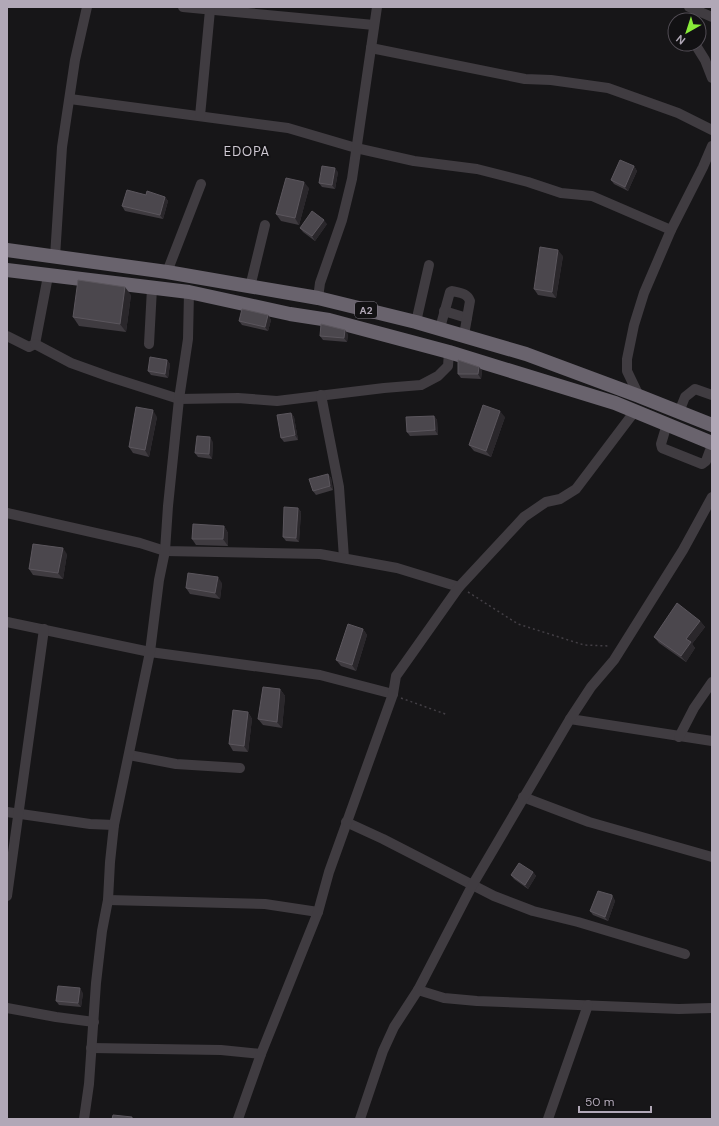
<svg xmlns="http://www.w3.org/2000/svg" width="719" height="1126" viewBox="0 0 719 1126" font-family="'DM Sans',sans-serif">
	<rect width="100%" height="100%" fill="#171618"/>
	<g fill="none" stroke-linecap="round" stroke-linejoin="round">
		<g stroke="#433f45" stroke-width="1.5" stroke-dasharray="2 3" stroke-linecap="butt">
			<path d="M468,592l50,32 66,21 26,1"/>
			<path d="M401,698l47,17"/>
		</g>
		<g stroke="#403c41" stroke-width="10">
			<path d="M183,7l191,18"/>
			<path d="M689,7l23,10"/>
			<path d="M695,44l10,16 7,18"/>
			<path d="M371,48l154,31 26,1 57,8 70,25 34,17"/>
			<path d="M70,99l218,29 68,20 58,13 63,8 51,13 33,11 31,3 79,34"/>
			<path d="M200,116l10,-106"/>
			<path d="M55,257l7,-110 13,-87 12,-53"/>
			<path d="M167,272l34,-88"/>
			<path d="M250,287l15,-62"/>
			<path d="M318,298l2,-15 22,-63 10,-41 25,-172"/>
			<path d="M444,311l23,7"/>
			<path d="M416,322l13,-57"/>
			<path d="M440,328l10,-36 2,-1c8,2 15,2 18,10l-6,34"/>
			<path d="M7,336l22,11 6,-3 13,-68"/>
			<path d="M35,344l36,19 39,14 69,22 59,-1 39,3 107,-13 37,-3 17,-9 10,-10 1,-14"/>
			<path d="M149,344l3,-56"/>
			<path d="M321,395l18,92 5,71"/>
			<path d="M639,396l-12,-25v-12l7,-34 10,-32 27,-63 32,-63 9,-21"/>
			<path d="M679,412l6,-15 10,-8 17,6"/>
			<path d="M667,424l-6,20 1,4 40,16 4,-3 6,-16"/>
			<path d="M7,513l133,30 25,8 155,3 77,14 62,19"/>
			<path d="M7,622l143,30 170,23 73,19"/>
			<path d="M570,719l142,22"/>
			<path d="M679,737l15,-29 18,-26"/>
			<path d="M129,755l47,9 64,4"/>
			<path d="M523,797l66,25 123,35"/>
			<path d="M7,812l83,12 24,1"/>
			<path d="M346,822l37,17 111,57 39,15 45,11 107,32"/>
			<path d="M7,896l37,-267"/>
			<path d="M108,900l157,4 53,8"/>
			<path d="M418,990l26,8 33,3 202,8 33,-1"/>
			<path d="M7,1008l49,9 38,5"/>
			<path d="M91,1048l130,2 40,4"/>
			<path d="M84,1119l5,-35 7,-101 6,-52 6,-31 2,-38 4,-37 36,-173 9,-72 6,-29 3,-45 11,-107 9,-60 1,-47"/>
			<path d="M238,1119l23,-65 57,-142 11,-40 64,-178 3,-18 63,-89 65,-70 22,-15 14,-3 16,-10 59,-78"/>
			<path d="M360,1119l23,-68 11,-24 24,-37 55,-106 97,-165 21,-32 23,-27 69,-110 29,-53"/>
			<path d="M548,1119l40,-114"/>
		</g>
		<g stroke="#69636d" stroke-width="14">
			<path d="M7,250l160,22 151,26 98,24 110,32 113,42 73,29"/>
			<path d="M7,270l182,22 101,22 39,6 120,32 166,51 97,40"/>
		</g>
	</g>
	<g fill="#3f3b40">
		<path d="M634,166l3,5 -9,20 -14,-7 -3,-4z"/>
		<path d="M338,172l-3,17 -13,-2 -3,-4z"/>
		<path d="M309,188l-10,37 -18,-4 -5,-7z"/>
		<path d="M146,195l19,2 3,4 -5,18 -38,-8 -3,-5z"/>
		<path d="M327,224l-12,17 -12,-9 -3,-4z"/>
		<path d="M563,256l-7,42 -18,-3 -4,-6z"/>
		<path d="M131,295l-5,37 -47,-6 -6,-9z"/>
		<path d="M268,315l3,5 -3,11 -26,-6 -3,-4z"/>
		<path d="M348,334l-1,8 -24,-2 -3,-4z"/>
		<path d="M167,360l3,4 -2,14 -17,-3 -3,-4z"/>
		<path d="M479,367l3,4 -1,8 -20,-1 -3,-4z"/>
		<path d="M291,413l3,4 4,23 -14,2 -3,-4z"/>
		<path d="M434,416l3,4 1,15 -28,1 -3,-4z"/>
		<path d="M157,417l-8,40 -16,-4 -4,-6z"/>
		<path d="M505,417l-14,40 -17,-6 -5,-6z"/>
		<path d="M213,442l-1,17 -14,-2 -3,-4z"/>
		<path d="M328,474l3,4 2,12 -17,5 -3,-4z"/>
		<path d="M298,508l3,4 -2,30 -13,-1 -3,-4z"/>
		<path d="M224,526l4,7v13l-32,-1 -4,-6z"/>
		<path d="M67,554l-4,25 -30,-4 -4,-6z"/>
		<path d="M222,583l-2,16 -30,-5 -4,-6z"/>
		<path d="M700,621l5,6 -13,17 3,4 -9,14 -27,-19 -5,-6z"/>
		<path d="M363,629l4,6 -11,36 -15,-5 -5,-6z"/>
		<path d="M280,689l5,7 -3,32 -19,-3 -5,-6z"/>
		<path d="M248,712l4,7 -4,33 -15,-1 -4,-7z"/>
		<path d="M533,872l3,4 -8,13 -14,-10 -3,-4z"/>
		<path d="M612,895l3,6 -7,20 -15,-6 -3,-4z"/>
		<path d="M83,993l-2,14 -22,-2 -3,-4z"/>
	</g>
	<g fill="#2a272b">
		<path d="M634,166l3,5 -9,20 -3,-4z"/>
		<path d="M335,168l3,4 -3,17 -3,-4z"/>
		<path d="M304,182l5,6 -10,37 -4,-7z"/>
		<path d="M165,197l3,4 -5,18 -3,-4z"/>
		<path d="M324,220l3,4 -12,17 -3,-5z"/>
		<path d="M558,250l5,6 -7,42 -4,-6z"/>
		<path d="M125,287l6,8 -5,37 -6,-8z"/>
		<path d="M268,315l3,5 -3,11 -3,-4z"/>
		<path d="M345,330l3,4 -1,8 -3,-4z"/>
		<path d="M167,360l3,4 -2,14 -3,-4z"/>
		<path d="M479,367l3,4 -1,8 -3,-5z"/>
		<path d="M153,410l4,7 -8,40 -4,-7z"/>
		<path d="M500,411l5,6 -14,40 -5,-6z"/>
		<path d="M291,413l3,4 4,23 -3,-5z"/>
		<path d="M434,416l3,4 1,15 -3,-5z"/>
		<path d="M210,437l3,5 -1,17 -3,-5z"/>
		<path d="M328,474l3,4 2,12 -3,-4z"/>
		<path d="M298,508l3,4 -2,30 -3,-4z"/>
		<path d="M224,526l4,7v13l-5,-7z"/>
		<path d="M63,548l4,6 -4,25 -5,-6z"/>
		<path d="M218,577l4,6 -2,16 -5,-6z"/>
		<path d="M700,621l5,6 -13,17 3,4 -9,14 -5,-6 5,-17z"/>
		<path d="M363,629l4,6 -11,36 -4,-6z"/>
		<path d="M280,689l5,7 -3,32 -5,-6z"/>
		<path d="M248,712l4,7 -4,33 -4,-6z"/>
		<path d="M533,872l3,4 -8,13 -3,-4z"/>
		<path d="M612,895l3,6 -7,20 -3,-4z"/>
		<path d="M80,988l3,5 -2,14 -3,-4z"/>
	</g>
	<g fill="#4b474d" stroke="#5b565d">
		<path d="M620,160l14,6 -9,21 -14,-7z"/>
		<path d="M322,166l13,2 -3,17 -13,-2z"/>
		<path d="M286,178l18,4 -9,36 -19,-4z"/>
		<path d="M127,190l19,5 1,-4 18,6 -5,18 -38,-9z"/>
		<path d="M312,211l12,9 -12,16 -12,-8z"/>
		<path d="M540,247l18,3 -6,42 -18,-3z"/>
		<path d="M78,280l47,7 -5,37 -47,-7z"/>
		<path d="M242,309l26,6 -3,12 -26,-6z"/>
		<path d="M321,324l24,6 -1,8 -24,-2z"/>
		<path d="M150,357l17,3 -2,14 -17,-3z"/>
		<path d="M458,360l21,7 -1,7h-20z"/>
		<path d="M483,405l17,6 -14,40 -17,-6z"/>
		<path d="M136,407l17,3 -8,40 -16,-3z"/>
		<path d="M291,413l4,22 -14,3 -4,-23z"/>
		<path d="M434,416l1,14 -28,2 -1,-15z"/>
		<path d="M197,436l13,1 -1,17 -14,-1z"/>
		<path d="M328,474l2,12 -17,5 -4,-12z"/>
		<path d="M284,507l14,1 -2,30 -13,-1z"/>
		<path d="M193,524l31,2 -1,13h-31z"/>
		<path d="M33,544l30,4 -5,25 -29,-4z"/>
		<path d="M188,573l30,4 -3,16 -29,-5z"/>
		<path d="M677,603l23,18 -14,18 5,3 -10,14 -27,-19z"/>
		<path d="M348,624l15,5 -11,36 -16,-5z"/>
		<path d="M263,687l17,2 -3,33 -19,-3z"/>
		<path d="M233,710l15,2 -4,34 -15,-2z"/>
		<path d="M519,863l14,9 -8,13 -14,-10z"/>
		<path d="M598,891l14,4v2l-7,20 -15,-6z"/>
		<path d="M58,986l22,2 -2,15 -22,-2z"/>
		<path d="M113,1115l19,2v2h-20z"/>
	</g>
	<g text-anchor="middle" stroke-width="3.5" stroke-linejoin="round" paint-order="stroke">
		<rect fill="#121113" stroke="#817b86" stroke-width="1" x="355" y="302" width="22" height="16" rx="3"/>
		<g font-size="10" font-weight="bold" fill="#b1a8b7">
			<text x="366" y="314">A2</text>
		</g>
		<g font-size="13" letter-spacing="1" fill="#cfc9d3" stroke="#121113">
			<text x="247" y="156">EDOPA</text>
		</g>
	</g>
	<rect width="719" height="1126" fill="none" stroke="#b1a8b7" stroke-width="16"/>
	<g transform="translate(687 32) rotate(219)"><circle r="19" fill="#121113" stroke="#524d55"/>
	<path d="M0-3L7 15L0 10L-7 15Z" fill="#89ec39"/>
	<text y="-6" font-size="11" font-weight="bold" text-anchor="middle" fill="#b1a8b7">N</text>
	</g>
	<path d="M579 1106v6h72v-6" fill="none" stroke="#b1a8b7" stroke-width="2"/>
	<text x="585" y="1106" font-size="12" fill="#b1a8b7" stroke="#121113" stroke-width="3" paint-order="stroke">50 m</text>
</svg>
